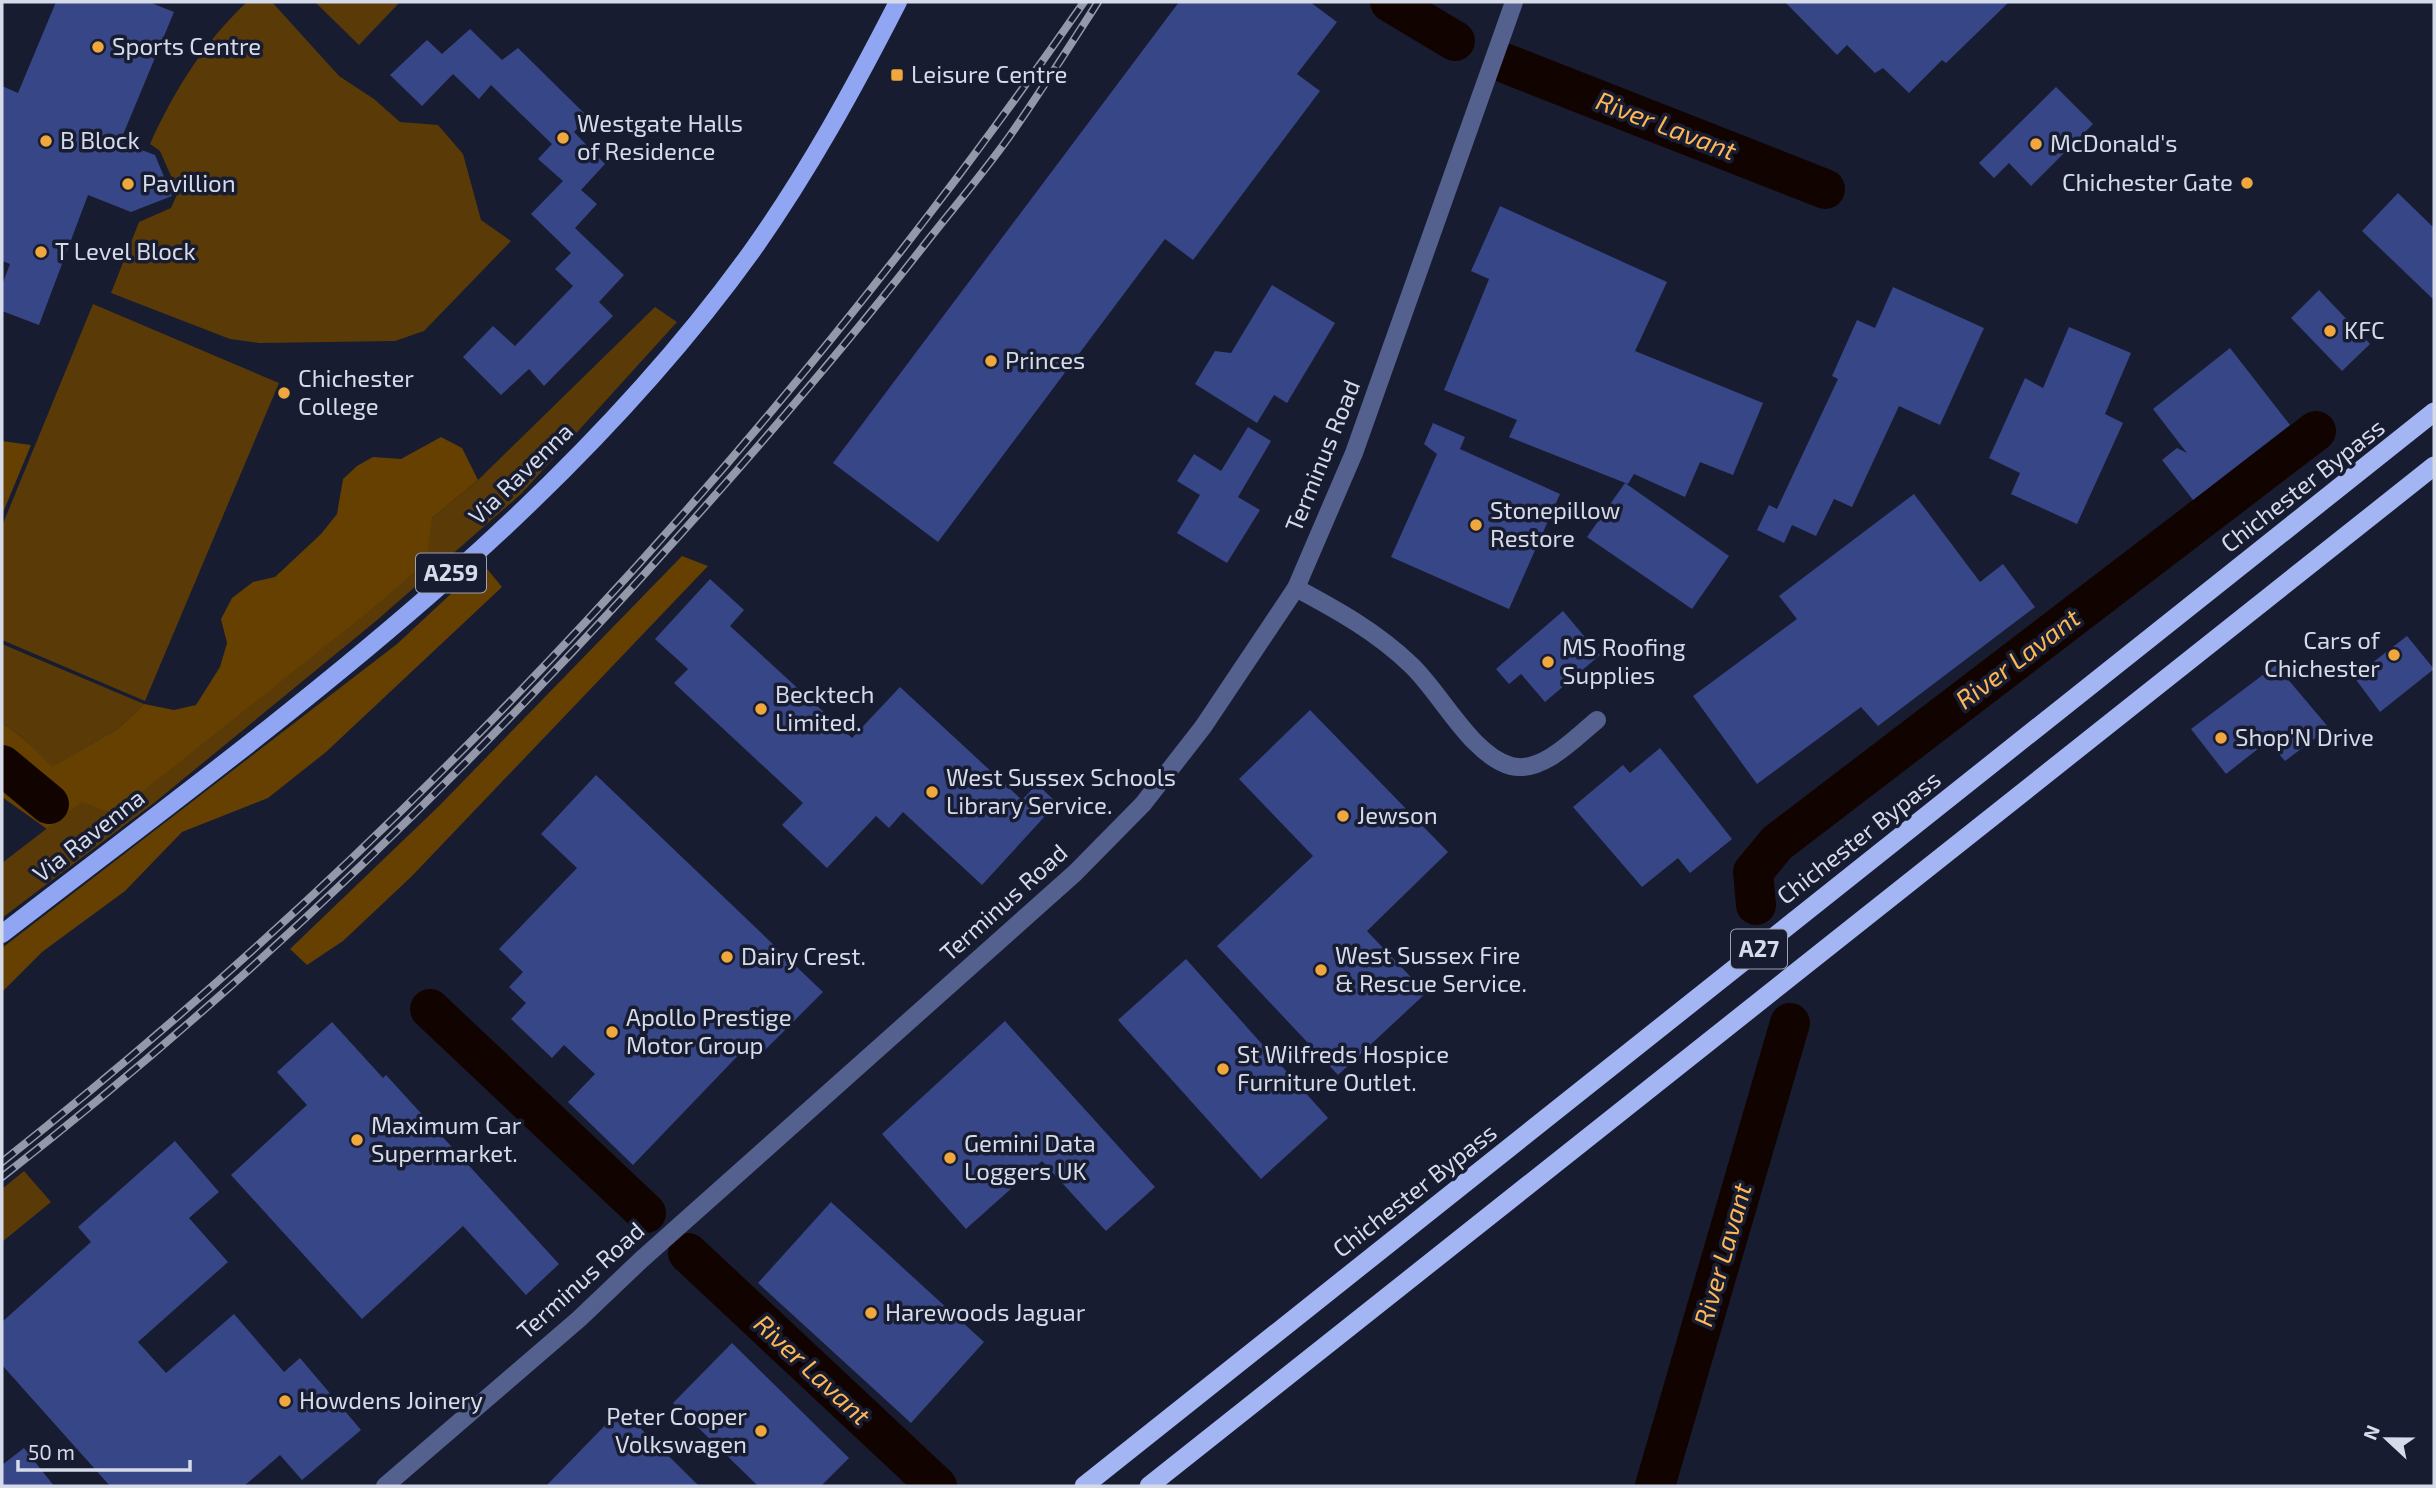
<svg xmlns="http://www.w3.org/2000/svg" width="2436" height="1488" viewBox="0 0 2436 1488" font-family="'Exo 2',sans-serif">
	<rect width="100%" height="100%" fill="#171c31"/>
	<g fill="#5a3a07">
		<path d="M247,2h25l67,74 35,23 26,23 38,3 25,29 18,66 30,21 -87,90 -29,10 -136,2 -29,-4 -119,-46 28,-71 32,-14 7,-16 -18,-41 -10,-7c24,-53 54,-102 97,-142z"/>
		<path d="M315,2h85l-41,43z"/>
		<path d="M93,304l186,79 -134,318 -143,-61v-114z"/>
		<path d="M655,307l22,15 -156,172 -145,127 -222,182 -152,115v-55l178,-137 298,-246z"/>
		<path d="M2,644l142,60 -25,24 -68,40 -28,-30 -21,-15z"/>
		<path d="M24,1171l27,31 -49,40v-53z"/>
	</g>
	<g fill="#654000">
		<path d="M441,437l21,11 16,32 -46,38 -6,44 -59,51 -253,201 -32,-12 -35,27 -45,-32v-74l21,15 29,29 67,-39 25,-24 30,6 22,-5 24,-38 7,-24 -6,-24 11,-21 21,-16 22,-5 46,-43 16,-20 6,-35 14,-13 16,-9 28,2z"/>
		<path d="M2,441l29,4 -29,70z"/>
		<path d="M682,556l26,10 -296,310 -69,65 -36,24 -17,-16 149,-143z"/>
		<path d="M483,564l19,23 -176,165 -58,46 -86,34 -57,59 -83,61 -40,40v-44l395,-304z"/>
	</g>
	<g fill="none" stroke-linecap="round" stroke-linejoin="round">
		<g stroke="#110400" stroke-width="40">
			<path d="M1390,2l65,39"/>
			<path d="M1507,64l318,125"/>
			<path d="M2,765l47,39"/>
			<path d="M1756,905l-3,-33 24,-29 539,-412"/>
			<path d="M430,1009l216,204"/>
			<path d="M688,1253l249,233"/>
			<path d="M1655,1486l135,-463"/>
		</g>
	</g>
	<g fill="#374687">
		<path d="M56,2h93l25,10 -54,130 35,13 17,41 -41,16 -43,-17 -49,130 -37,-14v-26l8,-21 -8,-3v-175l16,7z"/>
		<path d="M1179,2h131l27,20 -40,52 23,17 -127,169 -28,-21 -227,303 -105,-79z"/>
		<path d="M1785,2h224l-63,61 -4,-3 -33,33 -26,-25 -8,5 -28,-28 -10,10z"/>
		<path d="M470,29l32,31 16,-12 70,69 -14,15 31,32 -24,26 16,14 -22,24 49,47 -25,27 14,14 -69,70 -15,-17 -28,26 -38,-38 30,-31 22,20 58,-60 -18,-17 16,-16 -40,-39 32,-33 -25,-22 14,-15 -61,-59 -12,14 -26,-25 -31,32 -32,-31 37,-35 15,14z"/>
		<path d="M2056,87l37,37 -62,62 -22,-23 -15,15 -15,-15z"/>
		<path d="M2398,193l36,35v72l-72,-69z"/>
		<path d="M1500,206l167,76 -32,69 128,52 -30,72 -33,-13 -15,35 -51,-23 -6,10 -119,-47 8,-17 -73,-30 45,-111 -18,-8z"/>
		<path d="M1272,285l63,38 -48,80 -13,-8 -17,28 -62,-39 20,-33 16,2z"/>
		<path d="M1893,287l91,41 -44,97 -41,-19 -47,101 -18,-8 -18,37 -24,-11 -8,18 -27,-13 12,-25 8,4 61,-130 -6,-3 25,-56 18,8z"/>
		<path d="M2319,290l51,54 -28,27 -51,-53z"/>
		<path d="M2069,327l62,26 -26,61 18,9 -46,101 -66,-30 9,-21 -31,-15 36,-80 18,10z"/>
		<path d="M2230,348l60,77 -97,75 -31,-40 15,-12 10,5 -34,-44z"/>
		<path d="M1433,423l32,14 -5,12 100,45 -51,115 -118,-52 46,-103 -13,-10z"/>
		<path d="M1248,427l23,14 -33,56 22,13 -33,53 -50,-30 23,-38 -23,-14 17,-27 27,17z"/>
		<path d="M1625,483l104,73 -37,53 -105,-72z"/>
		<path d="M1914,494l66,88 23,-18 32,43 -157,119 -17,-19 -104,77 -64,-88 104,-77 -18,-23z"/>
		<path d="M710,579l34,31 -14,16 122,112 48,-51 122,113 15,-16 20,19 -75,82 -79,-73 -14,16 -13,-12 -49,52 -45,-43 21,-22 -129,-120 14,-14 -33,-30z"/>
		<path d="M1563,611l37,44 -55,47 -24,-28 -12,10 -13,-15z"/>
		<path d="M2407,636l27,33 -54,43 -26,-35z"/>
		<path d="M2276,665l53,63 -44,33 -17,-20 -42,33 -35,-45z"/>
		<path d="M1310,710l138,142 -81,79 59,62 -88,82 -121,-129 96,-90 -74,-77z"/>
		<path d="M1660,748l72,91 -42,34 -12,-15 -36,29 -69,-80 50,-42 7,8z"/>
		<path d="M596,775l227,217 -61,61 -11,-11 -118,123 -65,-63 27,-28 -31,-29 -12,13 -41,-39 15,-16 -17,-16 14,-15 -24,-23 78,-81 -36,-34z"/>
		<path d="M1186,959l142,159 -67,61 -143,-159z"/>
		<path d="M1005,1021l150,166 -49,44 -64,-70 -76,68 -84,-95z"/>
		<path d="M332,1022l51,56 3,-3 173,189 -33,31 -63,-69 -101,93 -131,-144 76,-70 -30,-33z"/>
		<path d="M175,1141l44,51 -30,26 39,44 -90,80 28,31 68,-59 50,58 16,-14 61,72 -59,50 -22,-25 -36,31h-134l-108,-121v-43l89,-80 -13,-15z"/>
		<path d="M831,1202l153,140 -73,81 -153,-140z"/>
		<path d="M732,1343l117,115 -28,28h-63l-85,-83z"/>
		<path d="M621,1409l78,77h-153z"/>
		<path d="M24,1448l30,38h-52v-21z"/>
	</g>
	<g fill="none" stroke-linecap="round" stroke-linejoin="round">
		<path stroke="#54618f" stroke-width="18" d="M1296,588c41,22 81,44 115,77 30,28 60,90 100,101 31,8 64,-28 86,-46"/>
		<path stroke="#54618f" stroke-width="18" d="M385,1486l194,-167 62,-59 434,-387 68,-69 60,-77 93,-139 58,-135 160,-451"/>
		<path stroke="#90a6f3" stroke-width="18" d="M2,934c264,-204 553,-409 750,-683 56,-79 102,-163 146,-249"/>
		<g stroke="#a3b6f3" stroke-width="19">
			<path d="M1084,1486l1350,-1074"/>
			<path d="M1149,1486l1285,-1020"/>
		</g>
		<defs>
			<g id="rail">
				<path d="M2,1162c416,-329 780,-725 1082,-1160"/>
				<path d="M2,1177c230,-179 442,-383 638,-598 100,-110 198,-223 289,-340 27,-34 55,-67 80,-102 31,-44 60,-90 89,-135"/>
			</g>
		</defs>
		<use href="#rail" stroke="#9499a9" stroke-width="8"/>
		<use href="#rail" stroke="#171c31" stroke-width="5" stroke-dasharray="16" stroke-linecap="butt"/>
	</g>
	<g fill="#efa73e" stroke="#171c31" stroke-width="2.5">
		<circle cx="98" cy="47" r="7"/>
		<rect x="890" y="68" width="14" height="14" rx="3.5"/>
		<circle cx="563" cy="138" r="7"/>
		<circle cx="46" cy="141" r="7"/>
		<circle cx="2036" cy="144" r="7"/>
		<circle cx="2247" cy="183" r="7"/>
		<circle cx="128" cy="184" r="7"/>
		<circle cx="41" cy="252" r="7"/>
		<circle cx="2330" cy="331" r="7"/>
		<circle cx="991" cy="361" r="7"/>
		<circle cx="284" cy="393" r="7"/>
		<circle cx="1476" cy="525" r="7"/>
		<circle cx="2394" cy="655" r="7"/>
		<circle cx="1548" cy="662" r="7"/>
		<circle cx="761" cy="709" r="7"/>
		<circle cx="2221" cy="738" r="7"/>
		<circle cx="932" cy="792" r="7"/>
		<circle cx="1343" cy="816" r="7"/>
		<circle cx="727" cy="957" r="7"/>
		<circle cx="1321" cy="970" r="7"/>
		<circle cx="612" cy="1032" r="7"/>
		<circle cx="1223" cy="1069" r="7"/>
		<circle cx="357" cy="1140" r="7"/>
		<circle cx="950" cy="1158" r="7"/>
		<circle cx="871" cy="1313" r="7"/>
		<circle cx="285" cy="1401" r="7"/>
		<circle cx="761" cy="1431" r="7"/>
	</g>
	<g text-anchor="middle" stroke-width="7" stroke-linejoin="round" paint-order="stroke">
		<g fill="#171c31" stroke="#9da2b2" stroke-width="2">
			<rect x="416" y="553.5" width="70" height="39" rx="5"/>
			<rect x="1731" y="929.5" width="56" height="39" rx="5"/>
		</g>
		<g font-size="23" font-weight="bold" fill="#d6dbe9">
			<text x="451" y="581">A259</text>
			<text x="1759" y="957">A27</text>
		</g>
		<g font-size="24" fill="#d6dbe9" stroke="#171c31" text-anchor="start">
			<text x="112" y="55">Sports Centre</text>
			<text x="911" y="83">Leisure Centre</text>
			<text x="577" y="132">Westgate Halls<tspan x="577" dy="28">of Residence</tspan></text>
			<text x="60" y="149">B Block</text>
			<text x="2050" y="152">McDonald's</text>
			<text x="2233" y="191" text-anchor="end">Chichester Gate</text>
			<text x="142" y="192">Pavillion</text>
			<text x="55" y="260">T Level Block</text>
			<text x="2344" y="339">KFC</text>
			<text x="1005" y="369">Princes</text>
			<text x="298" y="387">Chichester<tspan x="298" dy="28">College</tspan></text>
			<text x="1490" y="519">Stonepillow<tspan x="1490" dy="28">Restore</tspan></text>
			<text x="2380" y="649" text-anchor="end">Cars of<tspan x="2380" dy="28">Chichester</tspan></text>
			<text x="1562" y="656">MS Roofing<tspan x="1562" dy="28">Supplies</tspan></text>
			<text x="775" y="703">Becktech<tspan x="775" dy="28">Limited.</tspan></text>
			<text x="2235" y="746">Shop'N Drive</text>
			<text x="946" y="786">West Sussex Schools<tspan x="946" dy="28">Library Service.</tspan></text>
			<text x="1357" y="824">Jewson</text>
			<text x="1335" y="964">West Sussex Fire<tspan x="1335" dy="28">&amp; Rescue Service.</tspan></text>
			<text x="741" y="965">Dairy Crest.</text>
			<text x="626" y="1026">Apollo Prestige<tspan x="626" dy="28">Motor Group</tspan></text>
			<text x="1237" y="1063">St Wilfreds Hospice<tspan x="1237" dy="28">Furniture Outlet.</tspan></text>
			<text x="371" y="1134">Maximum Car<tspan x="371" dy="28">Supermarket.</tspan></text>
			<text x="964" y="1152">Gemini Data<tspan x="964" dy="28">Loggers UK</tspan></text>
			<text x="885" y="1321">Harewoods Jaguar</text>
			<text x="299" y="1409">Howdens Joinery</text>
			<text x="747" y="1425" text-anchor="end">Peter Cooper<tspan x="747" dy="28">Volkswagen</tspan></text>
		</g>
		<g font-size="24" fill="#d6dbe9" stroke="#171c31">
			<text transform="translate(1323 456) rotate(-68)" y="8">Terminus Road</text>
			<text transform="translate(521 474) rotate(-44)" y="8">Via Ravenna</text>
			<text transform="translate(2303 486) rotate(-38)" y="8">Chichester Bypass</text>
			<text transform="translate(89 836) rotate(-38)" y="8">Via Ravenna</text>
			<text transform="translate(1859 838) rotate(-38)" y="8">Chichester Bypass</text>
			<text transform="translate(1004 903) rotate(-42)" y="8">Terminus Road</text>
			<text transform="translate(1415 1191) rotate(-38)" y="8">Chichester Bypass</text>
			<text transform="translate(581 1281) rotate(-42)" y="8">Terminus Road</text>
		</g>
		<g font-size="26" font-style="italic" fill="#feb756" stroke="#171c31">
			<text transform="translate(1666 126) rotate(21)" y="9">River Lavant</text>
			<text transform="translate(2018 659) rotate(-37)" y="9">River Lavant</text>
			<text transform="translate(1723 1255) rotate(-74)" y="9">River Lavant</text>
			<text transform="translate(812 1370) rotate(43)" y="9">River Lavant</text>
		</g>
	</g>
	<rect width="2436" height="1488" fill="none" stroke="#d6dbe9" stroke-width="7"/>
	<g transform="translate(2387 1439) rotate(292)" stroke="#171c31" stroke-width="5" paint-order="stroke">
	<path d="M0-5L12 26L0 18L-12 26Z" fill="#d6dbe9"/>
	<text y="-10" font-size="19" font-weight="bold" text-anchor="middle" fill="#d6dbe9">N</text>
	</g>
	<path d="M18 1460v10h172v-10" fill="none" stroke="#d6dbe9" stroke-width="3.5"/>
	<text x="28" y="1460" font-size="21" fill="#d6dbe9" stroke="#171c31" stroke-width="5" paint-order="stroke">50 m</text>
</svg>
